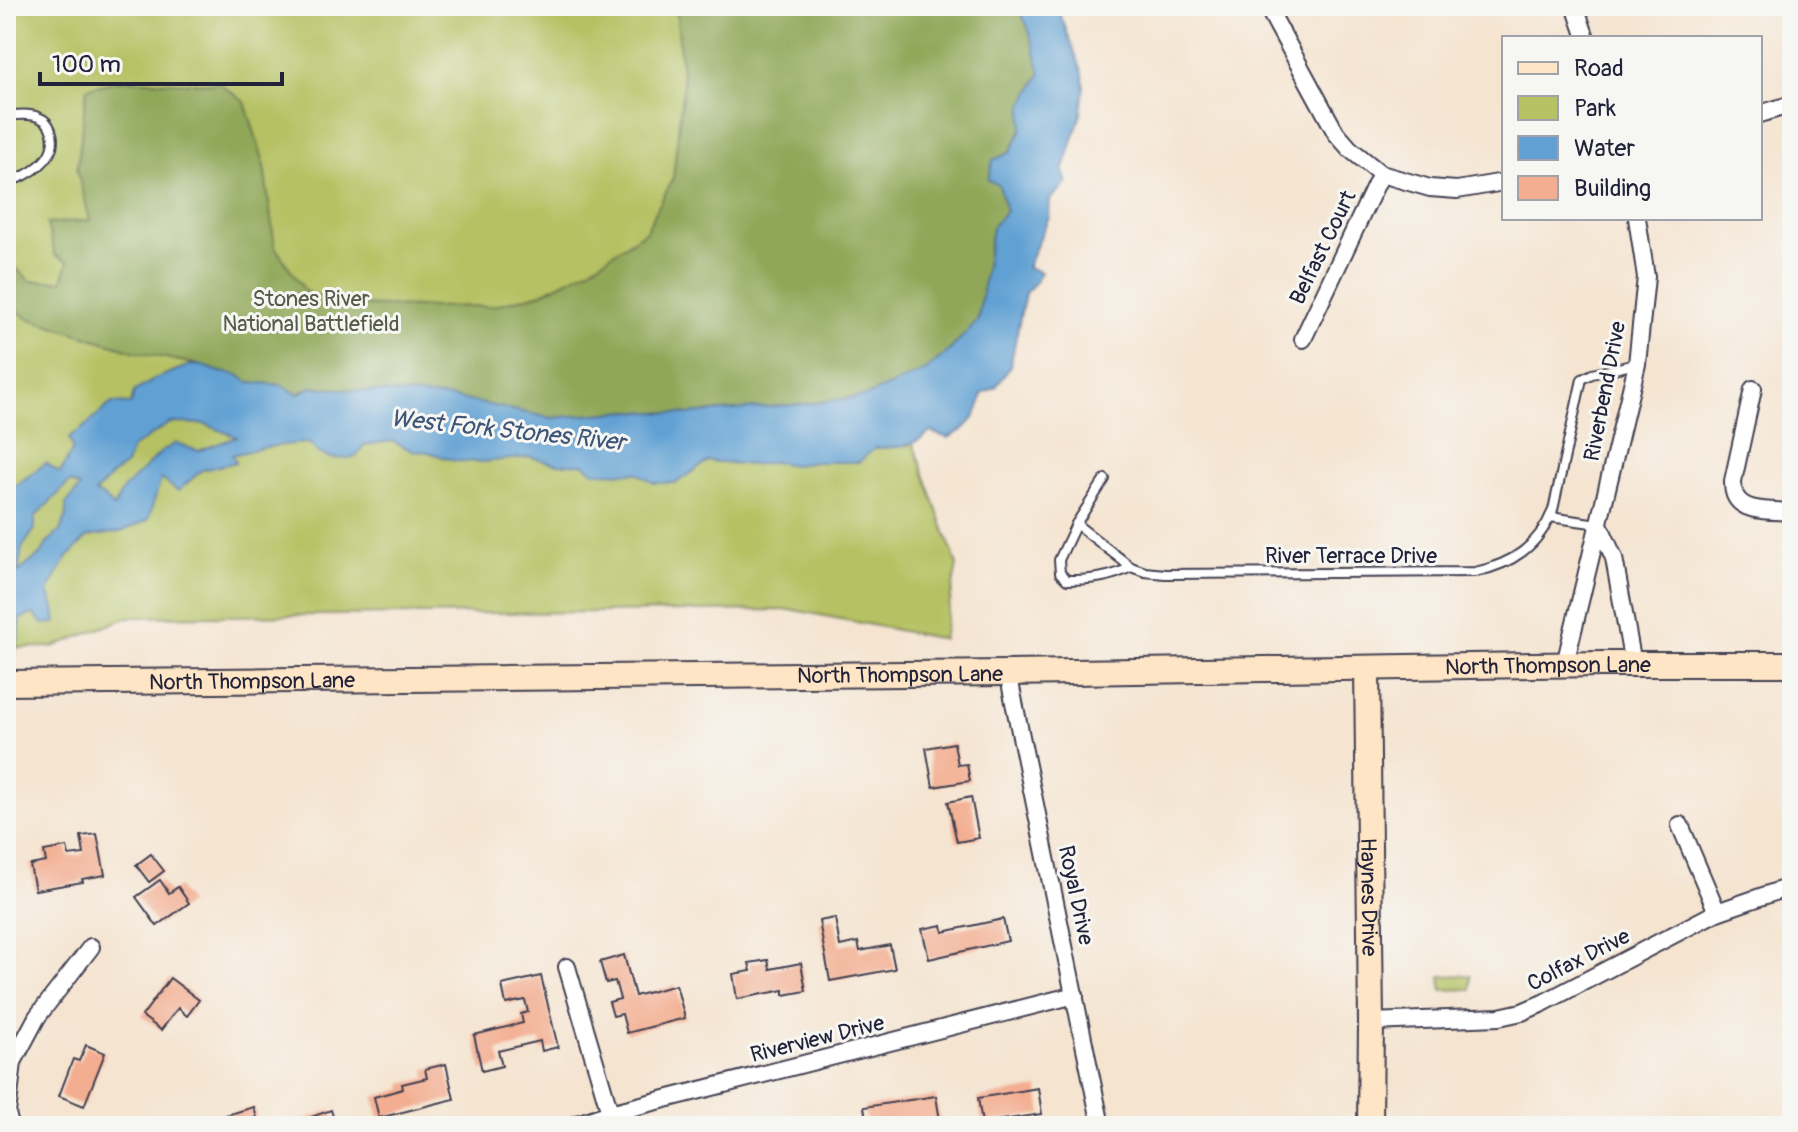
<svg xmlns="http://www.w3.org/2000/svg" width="1798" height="1132" viewBox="0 0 1798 1132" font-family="Pangolin,sans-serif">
	<rect width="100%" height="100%" fill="#f6f6f2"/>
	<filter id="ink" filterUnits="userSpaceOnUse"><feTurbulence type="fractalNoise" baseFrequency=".0125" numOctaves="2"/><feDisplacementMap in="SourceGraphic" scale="16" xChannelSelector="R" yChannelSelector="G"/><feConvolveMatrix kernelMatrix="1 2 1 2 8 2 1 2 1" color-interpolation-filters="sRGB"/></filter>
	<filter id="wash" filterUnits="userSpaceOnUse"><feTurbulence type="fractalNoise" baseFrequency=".006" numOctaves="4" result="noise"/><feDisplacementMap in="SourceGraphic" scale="32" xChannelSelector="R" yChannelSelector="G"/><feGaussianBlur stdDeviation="1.8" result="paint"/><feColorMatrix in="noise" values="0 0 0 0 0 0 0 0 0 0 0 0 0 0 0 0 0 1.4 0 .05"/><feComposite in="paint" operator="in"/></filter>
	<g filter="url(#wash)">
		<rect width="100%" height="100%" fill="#f5e4d0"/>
		<g fill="#b5c162" stroke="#6c724e" stroke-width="2">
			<path d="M6,6h1001l-110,393 60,166 -14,74 -149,-29 -665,7 -76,30 -47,1z"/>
			<path d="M1471,975v14l-29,1 -1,-14z"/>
		</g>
		<path fill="#90a758" stroke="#59644a" stroke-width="2" d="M676,6h341l11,21 13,46 -18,32 -1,24 -12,23 -11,33 7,26 -14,17 -14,93 -27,28 -25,21 -59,26 -52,7 -125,11 -60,-3 -79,7 -96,-20 -144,-11 -13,7 -17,-9 -33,-3 -10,-7 -18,-3 -16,-6 -68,-14 -109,-34 -21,-16v-43l24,22h32l6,-19 -13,-7 -8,-31 43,-4 -13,-51 10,-81 36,-8 97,4 25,18 18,57 12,88 31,45 37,13 82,2 67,-1 50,-13 46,-23 58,-39 27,-53 10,-92z"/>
		<path fill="#60a0d3" stroke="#416187" stroke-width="2" fill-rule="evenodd" d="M1017,6h40l26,68 1,13 -3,27 -18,58 4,11 -17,17 -1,17 -22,50 14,5 -7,12 -9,9 -15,74 -15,21 -13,6c-2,22 -14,35 -34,44l-18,-6c-19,16 -32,16 -55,16l-16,14h-44l-20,3 -21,-3 -22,3 -44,-4 -32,22h-22l-17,-10 -43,-1 -10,-8h-27l-26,-7 -49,5 -27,-1 -27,-9 -15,-1 -21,-10 -28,4 -7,11c-19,5 -36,4 -48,-13 -26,1 -52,5 -77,12l4,7 -34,8 -24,21 -17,-12 -13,41 -27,12 -34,5 -20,21 -19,33 6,17 2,15 -13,1 -9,-10 -13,4 -2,18 -13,49v-165l8,-19 -2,-13 34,-25 14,10 13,-24 -4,-12c15,-7 29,-24 43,-34l19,1 3,-12 23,-14 33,-13 14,1 16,6 18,3 10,7 33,3 17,9 13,-7 144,11 96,20 79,-7 60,3 125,-11 52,-7 59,-26 25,-21 27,-29 14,-93 14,-16 -7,-26 -11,-5 5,-20 18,-8 11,-23 1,-24 18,-32 -13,-46zM170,423l35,1 32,13 -39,14 -22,-8 -15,9 -38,37 -9,18 -12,-11 -7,-3 18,-19 13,-9 6,-17zM70,482l10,5 -14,17v13l-6,14 -13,12 -5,10 -24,19 4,-24 13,-19v-12z"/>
		<g id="blocks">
			<g fill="#f3ad90">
				<path d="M954,743l4,22 9,-1 3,17 -37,6 -7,-39z"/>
				<path d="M971,797l8,41 -22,4 -9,-40z"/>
				<path d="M97,834l8,41 -23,4 1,3 -48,8 -5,-25 16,-3 -2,-11 23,-4 2,9 15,-2 -3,-18z"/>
				<path d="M151,854l13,17 -15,11 -13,-17z"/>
				<path d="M160,880l9,13 9,-6 11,16 -32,23 -21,-29z"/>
				<path d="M835,918l5,28 18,-4 2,9 30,-6 5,24 -65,12 -11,-60z"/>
				<path d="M1003,919l5,22 -79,18 -7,-30 20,-4 1,7z"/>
				<path d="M624,955l11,41 41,-11 9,33 -58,15 -5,-19 -9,2 -4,-14 11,-3 -5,-18 -9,2 -6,-21z"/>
				<path d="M768,960l2,9 31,-6 5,28 -22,4v-5l-47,9 -4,-25 18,-3 -2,-8z"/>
				<path d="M541,976l17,71 -16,4 -2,-10 -42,10 4,15 -20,5 -8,-36 49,-12 -2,-9 7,-2 -3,-12 -19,4 -4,-19z"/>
				<path d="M170,978l29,22 -12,16 -9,-8 -17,22 -19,-14z"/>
				<path d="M86,1045l19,8 -21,53 -25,-10 14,-37 6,2z"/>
				<path d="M446,1064l8,35 -75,19 -5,-21 29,-8 -1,-5 25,-6 -2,-9z"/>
				<path d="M1038,1088l4,26 -60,9 -4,-25z"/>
				<path d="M936,1096l4,25 -36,5h-37l-3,-19z"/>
				<path d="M254,1107l5,19h-48l-2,-6z"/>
				<path d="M331,1110l5,16h-50z"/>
			</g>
		</g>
	</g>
	<g filter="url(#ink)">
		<use href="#blocks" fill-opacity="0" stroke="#423f51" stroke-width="2"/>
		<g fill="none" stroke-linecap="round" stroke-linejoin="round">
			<defs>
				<g id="lane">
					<path d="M6,116c10,-1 22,-3 32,1 6,2 11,7 13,13 10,28 -23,47 -45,52"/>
					<path d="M1105,479l-29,45 55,43 14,5 20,2 310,-2c37,-8 63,-25 78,-62l29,-131 10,-5 44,-10"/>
					<path d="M1550,517l48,7"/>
					<path d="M1076,524l-17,36 1,13 7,7c23,0 43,-2 64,-13"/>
				</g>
				<g id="street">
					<path d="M1267,6l69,127 14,16 31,25 49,14 27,2 47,-8"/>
					<path d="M1575,6l11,32"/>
					<path d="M1760,114l32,-10"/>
					<path d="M1303,339l78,-165"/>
					<path d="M1753,389l-20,92c0,4 0,9 2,14 8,19 39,15 57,17"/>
					<path d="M1599,524l15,34 19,106"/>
					<path d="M1565,664l72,-300 9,-87 -9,-59"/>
					<path d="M1008,673l93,453"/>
					<path d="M1680,825l37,87"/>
					<path d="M567,967l47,159"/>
					<path d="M1371,1022l128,-5 23,-5 21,-9 174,-91 75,-26"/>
					<path d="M10,1126l-3,-13 6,-51 24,-45 54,-70"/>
					<path d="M571,1126l39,-13 465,-118"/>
				</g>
				<g id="secondary">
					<path id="s1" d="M1367,669l4,353 -1,104"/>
					<path id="s2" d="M6,683l1002,-10 595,-9h189"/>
				</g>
			</defs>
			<use href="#lane" stroke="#423f51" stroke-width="12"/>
			<use href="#street" stroke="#423f51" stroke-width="20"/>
			<use href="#secondary" stroke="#423f51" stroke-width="28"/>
			<use href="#lane" stroke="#fff" stroke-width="8"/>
			<use href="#street" stroke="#fff" stroke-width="16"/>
			<use href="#secondary" stroke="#fde5c5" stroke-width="24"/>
		</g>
	</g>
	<g text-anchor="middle" stroke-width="6" stroke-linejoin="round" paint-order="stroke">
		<g font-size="22" fill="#22223b" stroke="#f6f6f2">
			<text transform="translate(1322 247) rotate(-64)" y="8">Belfast Court</text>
			<text transform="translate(1604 391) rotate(-79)" y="8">Riverbend Drive</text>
			<text x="1351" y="563">River Terrace Drive</text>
			<text dy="8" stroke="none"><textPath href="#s2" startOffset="1542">North Thompson Lane</textPath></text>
			<text dy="8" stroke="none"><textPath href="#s2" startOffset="894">North Thompson Lane</textPath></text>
			<text dy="8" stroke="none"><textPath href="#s2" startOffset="246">North Thompson Lane</textPath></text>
			<text transform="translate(1077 895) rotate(78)" y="8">Royal Drive</text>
			<text dy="8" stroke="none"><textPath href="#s1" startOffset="228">Haynes Drive</textPath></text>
			<text transform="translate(1578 959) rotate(-27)" y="8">Colfax Drive</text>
			<text transform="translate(817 1038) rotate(-14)" y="8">Riverview Drive</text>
		</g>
		<g font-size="22" fill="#555a49" stroke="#f6f6f2">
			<text x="311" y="306">Stones River<tspan x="311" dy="25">National Battlefield</tspan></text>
		</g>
		<g font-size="24" font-style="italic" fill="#3b5478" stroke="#f6f6f2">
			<text transform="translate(508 430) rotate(6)" y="8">West Fork Stones River</text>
		</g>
	</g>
	<rect width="1798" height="1132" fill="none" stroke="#f6f6f2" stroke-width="32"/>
	<rect x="1502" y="36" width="260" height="184" fill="#f6f6f2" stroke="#a1a1a9" stroke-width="2"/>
	<rect x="1518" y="62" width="40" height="12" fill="#fde5c5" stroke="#a1a1a9" stroke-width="2"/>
	<text x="1574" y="76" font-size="24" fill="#22223b">Road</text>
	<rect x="1518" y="96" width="40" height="24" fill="#b5c162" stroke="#a1a1a9" stroke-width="2"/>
	<text x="1574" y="116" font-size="24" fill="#22223b">Park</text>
	<rect x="1518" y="136" width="40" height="24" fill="#60a0d3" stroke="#a1a1a9" stroke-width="2"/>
	<text x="1574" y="156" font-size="24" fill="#22223b">Water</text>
	<rect x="1518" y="176" width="40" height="24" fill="#f3ad90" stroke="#a1a1a9" stroke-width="2"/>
	<text x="1574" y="196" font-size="24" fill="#22223b">Building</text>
	<path d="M40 72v12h242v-12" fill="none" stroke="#22223b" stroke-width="4"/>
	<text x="52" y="72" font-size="24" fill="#22223b" stroke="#f6f6f2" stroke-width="6" paint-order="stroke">100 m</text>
</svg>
